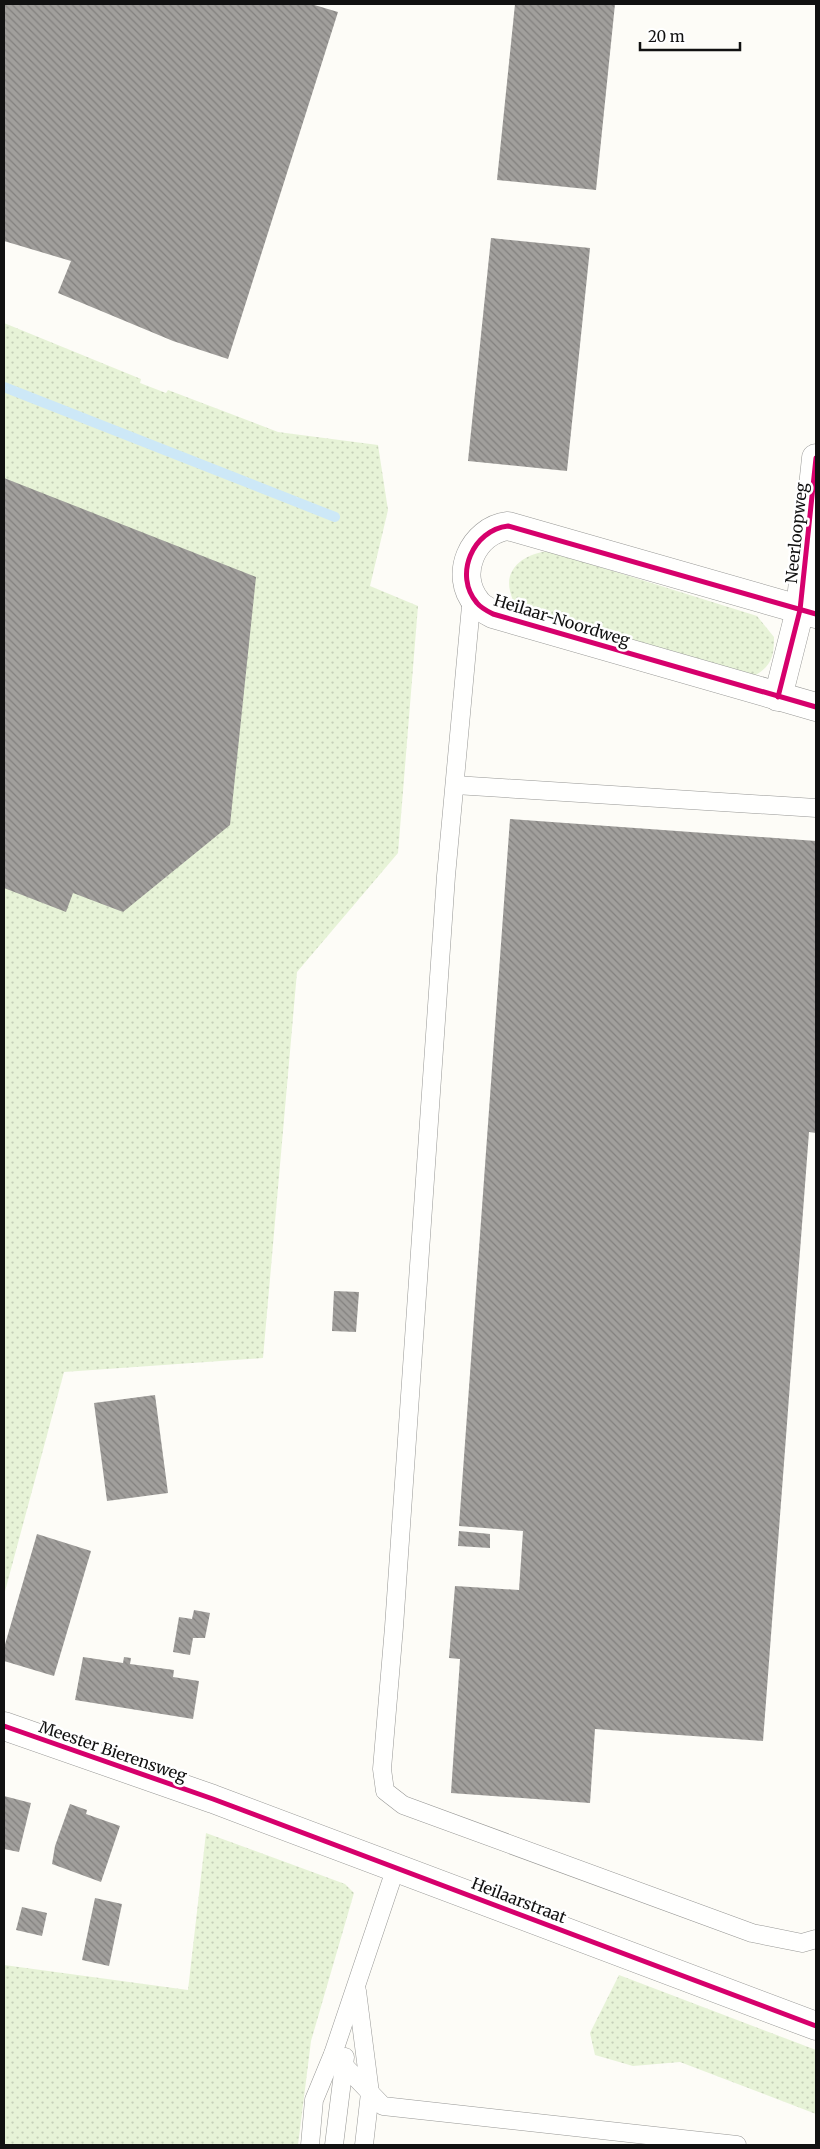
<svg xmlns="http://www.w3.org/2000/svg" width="820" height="2149" viewBox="0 0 820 2149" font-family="Merriweather,serif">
	<defs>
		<pattern id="grass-dots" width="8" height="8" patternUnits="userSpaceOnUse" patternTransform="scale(1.25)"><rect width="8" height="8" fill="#e7f3d7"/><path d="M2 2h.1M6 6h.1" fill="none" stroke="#c5cfb8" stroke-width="1.8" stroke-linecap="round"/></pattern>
		<pattern id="building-back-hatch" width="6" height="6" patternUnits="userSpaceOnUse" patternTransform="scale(1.25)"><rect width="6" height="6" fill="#a19f9c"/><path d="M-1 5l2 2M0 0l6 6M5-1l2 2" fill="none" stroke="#82807e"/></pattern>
	</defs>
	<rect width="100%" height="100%" fill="#fdfcf7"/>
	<g fill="url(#grass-dots)">
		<path d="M4,323l137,56 -1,4 26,10 2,-3 110,42 100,13 10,65 -18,76 48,20 -20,247 -101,119 -34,386 -199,14 -60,223z"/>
		<path d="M549,551l208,65 17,21c0,19 -2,29 -20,39l-229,-62c-3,-4 -8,-8 -11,-12 -2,-3 -3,-8 -4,-11 -6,-25 18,-38 39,-40z"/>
		<path d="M206,1833l139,51 9,9 -43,148 -13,104h-294v-180l184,25z"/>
		<path d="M619,1975l197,75v64l-136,-52 -47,4 -38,-11 -5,-22z"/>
	</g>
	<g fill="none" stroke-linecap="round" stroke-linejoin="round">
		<path stroke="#cde8f7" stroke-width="10" d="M4,387l331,130"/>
	</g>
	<g fill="url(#building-back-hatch)">
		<path d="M4,4h307l27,8 -110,347 -55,-18 -115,-48 13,-32 -67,-20z"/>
		<path d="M515,4h100l-19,186 -99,-10z"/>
		<path d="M491,238l99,10 -23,223 -99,-10z"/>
		<path d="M4,478l252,99 -26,248 -107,87 -50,-19 -7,19 -62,-24z"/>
		<path d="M510,819l306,22v292l-7,-1 -46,609 -168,-12 -5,74 -139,-10 9,-134 -11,-1 6,-72 64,4 4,-59 -64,-5z"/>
		<path d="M334,1291l25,1 -3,40 -24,-1z"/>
		<path d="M155,1395l13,98 -61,8 -13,-98z"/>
		<path d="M459,1531l31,3v14l-32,-2z"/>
		<path d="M37,1534l54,17 -37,125 -50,-15v-13z"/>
		<path d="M194,1610l16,3 -5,25h-12l-3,17 -17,-3 6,-35 13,2z"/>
		<path d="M83,1657l40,6 1,-6 7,1 -1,6 44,6 -1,7 26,4 -6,38 -118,-19z"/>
		<path d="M4,1796l27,7 -12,49 -15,-3z"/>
		<path d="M70,1804l17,6 -1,4 34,12 -19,56 -49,-18 3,-18z"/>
		<path d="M95,1898l27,6 -13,62 -27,-6z"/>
		<path d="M22,1907l25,6 -5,23 -26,-6z"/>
	</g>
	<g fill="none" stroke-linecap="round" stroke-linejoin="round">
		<defs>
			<g id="lane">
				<path d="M472,595l-26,281 -52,751 -12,142 3,22 18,14 349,128 50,10 14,-4"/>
				<path d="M455,785l361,23"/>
				<path d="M357,1991l13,102 -6,52"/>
				<path d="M333,2054l50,52 354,39"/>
				<path d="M310,2145l4,-45 19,-46 63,-187"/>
				<path d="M334,2145l11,-88"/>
			</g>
			<g id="street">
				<path d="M816,614l-308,-88c-35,4 -55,49 -31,77 4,5 10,8 16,11l323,93"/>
				<path d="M778,697l22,-87 16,-152"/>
				<path d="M4,1726l209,73 603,227"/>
			</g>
		</defs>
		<use href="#lane" stroke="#979795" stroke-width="19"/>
		<use href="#street" stroke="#979795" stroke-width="29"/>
		<use href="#lane" stroke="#fffffe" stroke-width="18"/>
		<use href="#street" stroke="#fffffe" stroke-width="28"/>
		<defs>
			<g id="cycleway">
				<path d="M816,614l-308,-88c-35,4 -55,49 -31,77 4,5 10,8 16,11l323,93"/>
				<path d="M778,697l22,-87 16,-152"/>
				<path d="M4,1726l209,73 603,227"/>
			</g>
		</defs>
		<use href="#cycleway" stroke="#fff" stroke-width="8"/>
		<use href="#cycleway" stroke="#d6006c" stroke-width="5"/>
	</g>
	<g text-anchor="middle" stroke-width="5" stroke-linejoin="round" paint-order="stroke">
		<g font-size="16" fill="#111" stroke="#fff">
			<text transform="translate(796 533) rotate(-84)" y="6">Neerloopweg</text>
			<text transform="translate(562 620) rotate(17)" y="6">Heilaar-Noordweg</text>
			<text transform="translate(113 1751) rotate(19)" y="6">Meester Bierensweg</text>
			<text transform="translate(519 1900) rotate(21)" y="6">Heilaarstraat</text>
		</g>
	</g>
	<rect width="820" height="2149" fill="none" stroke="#111111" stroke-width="10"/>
	<path d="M640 42v8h100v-8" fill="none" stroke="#111111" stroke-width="2.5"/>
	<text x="648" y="42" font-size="15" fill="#111111" stroke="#ffffff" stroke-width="4" paint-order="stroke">20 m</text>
</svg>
